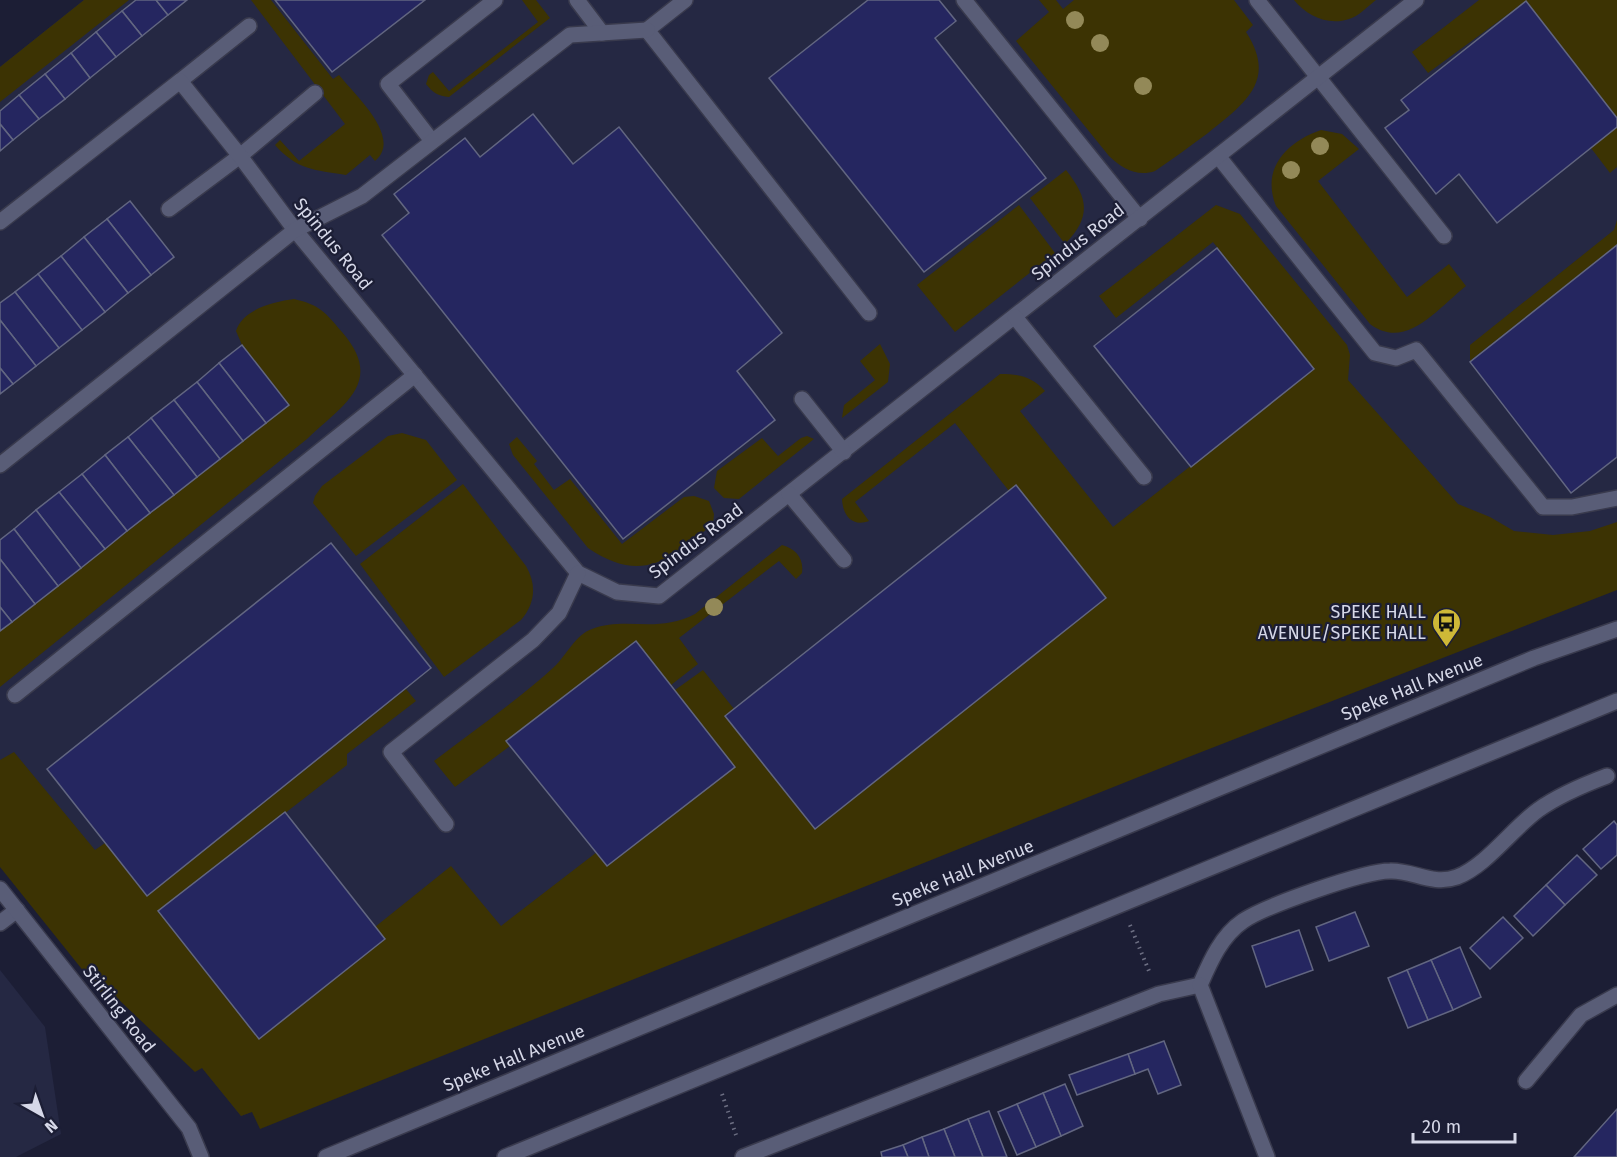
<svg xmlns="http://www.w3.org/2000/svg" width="1617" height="1157" viewBox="0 0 1617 1157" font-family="'Fira Sans',sans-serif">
	<rect width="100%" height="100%" fill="#1c1e35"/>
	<g fill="#252843">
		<path d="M84,0h1533v573l-1376,543 -241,-300v-749z"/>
		<path d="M0,970l45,57 16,107 -45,23h-16z"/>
	</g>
	<g fill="#3c3303">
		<path d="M84,0h45l-129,102v-35z"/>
		<path d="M251,0h20l62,79 6,-4c16,20 64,63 36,86l-5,-6 -24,20c-31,-5 -49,-5 -71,-30l5,-5 19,21 46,-37z"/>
		<path d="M522,0h14l14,18 -101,79c-11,-1 -16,-4 -23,-13l3,-9 4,-3 16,19 89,-69z"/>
		<path d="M1039,0h17l7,9 11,-9h160l19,25 -7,7c32,49 -2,72 -38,101 -18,13 -35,26 -53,38 -17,6 -33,-2 -46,-15l-93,-115 33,-29z"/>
		<path d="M1294,0h82c-8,6 -18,17 -27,19 -21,7 -42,-3 -55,-19z"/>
		<path d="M1479,0h138v118l-91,-117 -98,72 -16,-21z"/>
		<path d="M1617,127v40l-7,6 -19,-25z"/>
		<path d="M1321,130l21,4 17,15 -41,32 89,116 42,-33 17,22c-29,23 -60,65 -96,38l-94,-118c-15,-37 10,-64 45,-76z"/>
		<path d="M1066,170c23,29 25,47 -1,74l-35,-46z"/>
		<path d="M1019,205l36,48 -100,79 -38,-47z"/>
		<path d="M1216,205l24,9 107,131 3,10 -2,25 110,124 32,13 24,14 39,4 37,-4 27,-9v68l-431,168 -926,371 -8,-17 -11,4 -39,-48 -7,4 -78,-74 -8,5 -109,-136v-107l14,-8 81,98 10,-7 42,53 259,-207 10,12 -69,53v11l-188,146 100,127 126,-99 -10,-12 76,-61 50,60 96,-74 78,-162 28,-20 31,39 -9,7 90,113 291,-231 -89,-112 -8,5 -54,-68 -100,79 14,19c-17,6 -26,-5 -27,-22l158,-125c20,0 32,3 45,17l-25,20 93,116 201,-158 -101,-127 -97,76 -17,-22z"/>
		<path d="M1617,220v25l-147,116v-16l144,-115z"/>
		<path d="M294,299c26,6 31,13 48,33 43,50 2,72 -35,107l-307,248v-56l289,-226 -47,-60 -6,-14c7,-22 37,-29 58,-32z"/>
		<path d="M880,344l10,20 -2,18 -46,36 2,-13 31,-25 -15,-19z"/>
		<path d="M402,433l24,7 31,40 -101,76 -43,-53 2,-7 7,-10 66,-50z"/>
		<path d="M807,436l7,3 -75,60 -15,-1 -10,-10 3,-17 45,-33 16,18 23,-18z"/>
		<path d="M517,437l20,24 -3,3 20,26 16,-11 52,65 62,-47 10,-1 15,5 5,13 -1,10c-43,35 -70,61 -125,24l-75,-93 -4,-11z"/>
		<path d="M463,484l63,82c11,19 9,38 -5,54l-77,57 -84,-113z"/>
		<path d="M782,545c14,4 22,13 20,28l-6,6 -17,-18 -100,77 19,26 -27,21 -36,-44 -129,100 4,5 -55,41 -21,-26c40,-31 83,-60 120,-94 13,-12 21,-32 38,-38 34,-13 65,5 103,-15z"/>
	</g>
	<g fill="#252660" stroke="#626681" stroke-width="1.5">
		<path d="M136,0h20l12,15 -26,21 -20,-25z"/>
		<path d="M156,0h31l-19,15z"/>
		<path d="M275,0h150l-93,72z"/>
		<path d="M868,0h71l17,21 -21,17 111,140 -122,94 -155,-194z"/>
		<path d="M1526,1l91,117v9l-120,96 -38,-49 -23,20 -51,-66 24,-18 -8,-10z"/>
		<path d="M122,11l20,25 -26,21 -20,-25z"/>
		<path d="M96,32l20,25 -26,21 -19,-25z"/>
		<path d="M71,53l19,25 -25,21 -20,-25z"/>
		<path d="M45,74l20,25 -26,20 -20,-24z"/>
		<path d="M19,95l20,24 -26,21 -13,-16v-13z"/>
		<path d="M533,114l40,50 46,-37 163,206 -45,38 38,49 -152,119 -241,-304 27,-22 -15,-19 71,-56 15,19z"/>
		<path d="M0,124l13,16 -13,11z"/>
		<path d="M130,201l44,56 -23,18 -44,-56z"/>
		<path d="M107,219l44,56 -23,18 -44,-56z"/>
		<path d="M84,237l44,56 -23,19 -44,-56z"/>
		<path d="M1617,245v212l-46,36 -101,-131z"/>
		<path d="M1217,248l97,121 -123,98 -97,-121z"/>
		<path d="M61,256l44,56 -23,18 -44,-56z"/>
		<path d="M38,274l44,56 -23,18 -44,-56z"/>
		<path d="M15,292l44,56 -23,18 -36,-46v-17z"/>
		<path d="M0,320l36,46 -23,18 -13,-16z"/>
		<path d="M242,345l47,60 -23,18 -47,-60z"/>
		<path d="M219,363l47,60 -23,18 -46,-59z"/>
		<path d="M0,368l13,16 -13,10z"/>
		<path d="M197,382l46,59 -23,18 -46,-59z"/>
		<path d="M174,400l46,59 -23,18 -46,-59z"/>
		<path d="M151,418l46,59 -23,18 -46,-58z"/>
		<path d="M128,437l46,58 -24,18 -45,-58z"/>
		<path d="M105,455l45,58 -23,18 -45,-57z"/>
		<path d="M82,474l45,57 -22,18 -46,-57z"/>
		<path d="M1016,485l90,113 -291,231 -90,-113z"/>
		<path d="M59,492l46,57 -24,19 -45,-58z"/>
		<path d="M36,510l45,58 -23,18 -44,-57z"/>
		<path d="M14,529l44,57 -23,18 -35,-45v-19z"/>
		<path d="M331,543l100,125 -284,228 -100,-127z"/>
		<path d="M0,559l35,45 -23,18 -12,-15z"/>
		<path d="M0,607l12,15 -12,9z"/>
		<path d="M636,641l99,126 -128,99 -101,-125z"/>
		<path d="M285,812l100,127 -126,100 -101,-128z"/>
		<path d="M1614,821l3,4v30l-16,14 -18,-20z"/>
		<path d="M1577,855l20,20 -32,30 -19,-20z"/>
		<path d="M1546,885l19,20 -32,31 -19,-20z"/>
		<path d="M1355,912l14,34 -40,15 -13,-34z"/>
		<path d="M1503,917l20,21 -33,31 -20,-21z"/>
		<path d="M1299,930l14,40 -47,17 -14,-41z"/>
		<path d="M1460,947l21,50 -28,13 -22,-50z"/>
		<path d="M1431,960l22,50 -25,10 -21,-50z"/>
		<path d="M1407,970l21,50 -20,8 -20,-50z"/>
		<path d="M1164,1041l17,44 -23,9 -10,-25 -13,5 -7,-20z"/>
		<path d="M1128,1054l7,20 -58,21 -8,-20z"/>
		<path d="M1065,1084l18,42 -22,10 -18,-43z"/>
		<path d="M1043,1093l18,43 -25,11 -19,-43z"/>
		<path d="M1017,1104l19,43 -19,8 -19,-43z"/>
		<path d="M1617,1109v48h-43z"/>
		<path d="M989,1111l18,46h-24l-15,-38z"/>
		<path d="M968,1119l15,38h-28l-11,-28z"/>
		<path d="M944,1129l11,28h-26l-7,-20z"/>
		<path d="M922,1137l7,20h-21l-5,-12z"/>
		<path d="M903,1145l5,12h-26l-1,-5z"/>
	</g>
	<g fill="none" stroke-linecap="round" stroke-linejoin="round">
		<defs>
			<g id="lane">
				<path d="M577,0l25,33"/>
				<path d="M685,0l-38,30 222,283"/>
				<path d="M964,0l176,219"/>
				<path d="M1257,0l187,236"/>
				<path d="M180,81l69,-55"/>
				<path d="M432,141l-44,-57 107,-84"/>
				<path d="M1218,156l157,197 21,5 20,-8 127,157h29l45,-9"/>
				<path d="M169,209l71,-53 75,-63"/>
				<path d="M0,222l180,-141 60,75 55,74 283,343 39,19 42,4 757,-596"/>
				<path d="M1015,317l129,160"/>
				<path d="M802,399l42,53"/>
				<path d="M0,465l295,-235 67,-34 208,-161 77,-5"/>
				<path d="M789,494l55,66"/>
				<path d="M15,695l400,-320"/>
				<path d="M446,824l-55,-72 142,-112 26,-27 19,-40"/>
				<path d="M0,923l17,-13"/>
				<path d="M1526,1081l55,-66 36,-20"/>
				<path d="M743,1157l416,-163 41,-9c10,-23 21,-49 43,-64 22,-15 121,-50 147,-50 23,-1 42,15 67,6 29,-11 55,-48 81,-67 21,-15 45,-25 69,-34"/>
			</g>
			<g id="street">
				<path d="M0,889l189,239 12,29"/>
				<path d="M1200,985l67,172"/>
			</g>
			<g id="secondary">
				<path d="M326,1157l1208,-499 83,-29"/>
				<path d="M505,1157l1112,-456"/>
			</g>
		</defs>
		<use href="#lane" stroke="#393a4d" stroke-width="18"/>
		<use href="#street" stroke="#393a4d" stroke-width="18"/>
		<use href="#secondary" stroke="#393a4d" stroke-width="18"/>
		<g stroke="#6d6f83" stroke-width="4" stroke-dasharray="1.5 4.5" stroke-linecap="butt">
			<path d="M1130,925l19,46"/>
			<path d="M722,1094l14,41"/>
		</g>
		<use href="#lane" stroke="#595d77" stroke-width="15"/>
		<use href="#street" stroke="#595d77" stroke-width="15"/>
		<use href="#secondary" stroke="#595d77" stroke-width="15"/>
	</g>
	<g fill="#938958">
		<circle cx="1075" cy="20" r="9"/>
		<circle cx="1100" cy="43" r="9"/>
		<circle cx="1143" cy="86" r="9"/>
		<circle cx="1320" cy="146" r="9"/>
		<circle cx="1291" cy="170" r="9"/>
		<circle cx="714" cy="607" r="9"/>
	</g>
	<defs>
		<symbol id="bus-pin" viewBox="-11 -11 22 30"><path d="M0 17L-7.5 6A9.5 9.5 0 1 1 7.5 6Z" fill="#ceb837" stroke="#1c1e35"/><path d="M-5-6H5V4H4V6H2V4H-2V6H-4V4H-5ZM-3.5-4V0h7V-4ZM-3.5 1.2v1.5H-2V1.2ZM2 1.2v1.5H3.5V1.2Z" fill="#111"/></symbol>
	</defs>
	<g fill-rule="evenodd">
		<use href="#bus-pin" x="1430" y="606" width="33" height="45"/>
	</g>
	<g text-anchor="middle" stroke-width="4.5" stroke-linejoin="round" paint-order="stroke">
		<g font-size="18" fill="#d6d8e8" stroke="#1c1e35">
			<text transform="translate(1078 242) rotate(-38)" y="6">Spindus Road</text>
			<text transform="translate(333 244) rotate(51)" y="6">Spindus Road</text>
			<text transform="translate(696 541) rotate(-37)" y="6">Spindus Road</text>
			<text transform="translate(1412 687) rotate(-22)" y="6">Speke Hall Avenue</text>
			<text transform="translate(963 873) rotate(-22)" y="6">Speke Hall Avenue</text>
			<text transform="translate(119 1009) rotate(52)" y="6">Stirling Road</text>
			<text transform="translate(514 1058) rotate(-22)" y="6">Speke Hall Avenue</text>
		</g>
		<g font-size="18" fill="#d6d8e8" stroke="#1c1e35" text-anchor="end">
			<text x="1426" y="618">SPEKE HALL<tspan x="1426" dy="21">AVENUE/SPEKE HALL</tspan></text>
		</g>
	</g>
	<g transform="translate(42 1115) rotate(140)" stroke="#1c1e35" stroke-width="4.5" paint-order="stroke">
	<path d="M0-4.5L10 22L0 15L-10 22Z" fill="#d6d8e8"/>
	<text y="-9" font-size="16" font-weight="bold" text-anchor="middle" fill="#d6d8e8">N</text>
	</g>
	<path d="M1413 1133v9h102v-9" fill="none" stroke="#d6d8e8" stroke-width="3"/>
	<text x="1422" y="1133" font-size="18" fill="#d6d8e8" stroke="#1c1e35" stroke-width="4.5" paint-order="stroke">20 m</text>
</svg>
